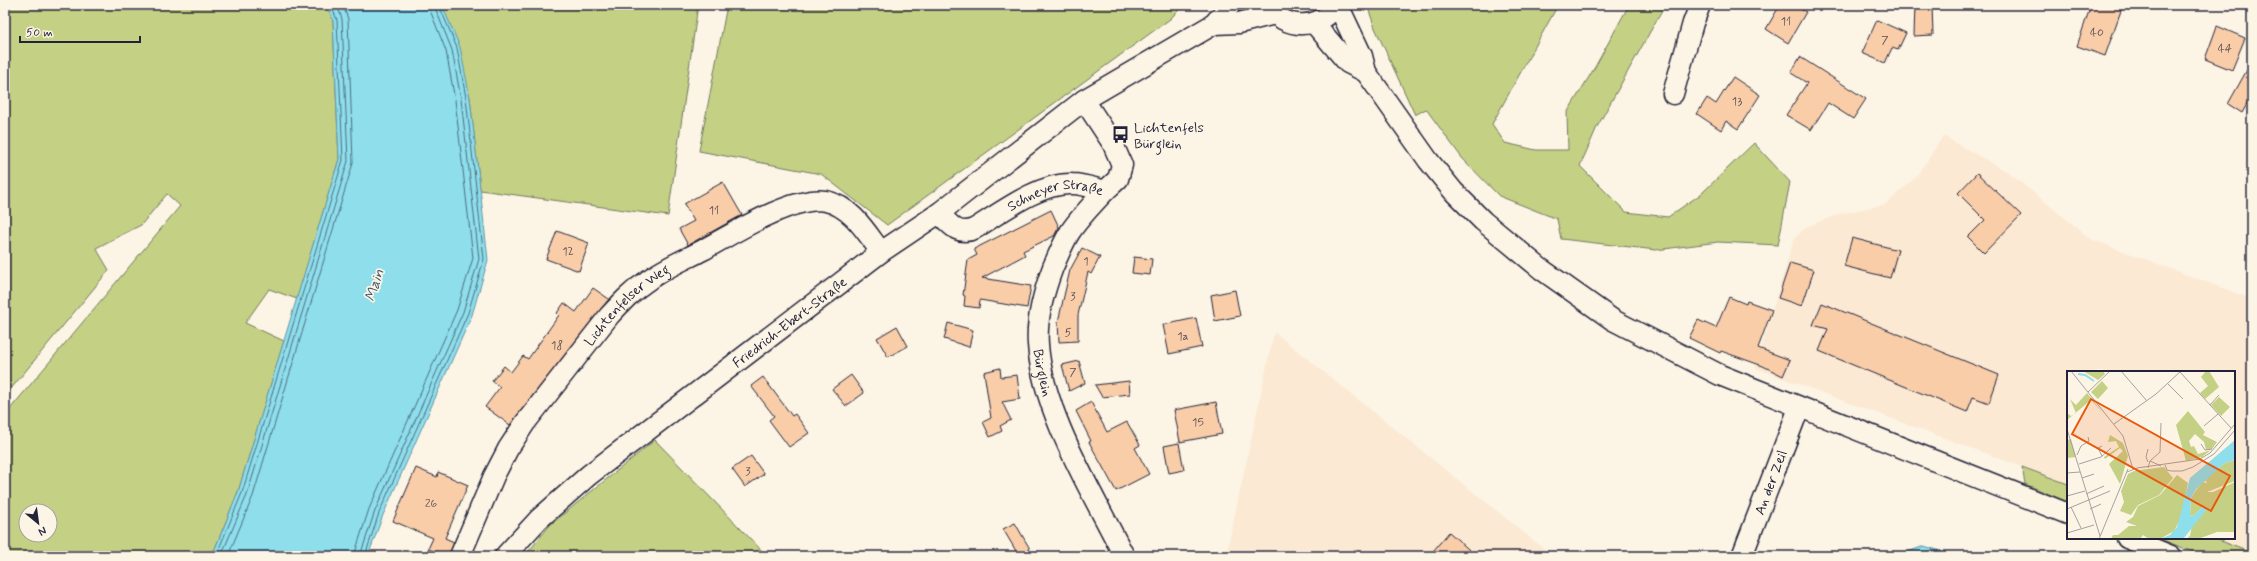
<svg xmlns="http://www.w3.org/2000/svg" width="2257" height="561" viewBox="0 0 2257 561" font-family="Mynerve,sans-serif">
	<rect width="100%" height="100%" fill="#fcf5e5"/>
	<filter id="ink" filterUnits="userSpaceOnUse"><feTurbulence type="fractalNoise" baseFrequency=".025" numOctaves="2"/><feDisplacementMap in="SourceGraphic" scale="8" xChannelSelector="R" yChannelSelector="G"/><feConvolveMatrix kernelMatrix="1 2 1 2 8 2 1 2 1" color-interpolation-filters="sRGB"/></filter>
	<g filter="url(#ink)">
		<g fill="#fbe9d3">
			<path d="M1943,136l65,36 83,67 161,60v254l-40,-15h22v-166h-166v112l-313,-116 39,-129 12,-12 33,-13 47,-10 32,-29z"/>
			<path d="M1274,332l279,224h-327z"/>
		</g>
		<g fill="#c4d084" stroke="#737960" fill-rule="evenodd">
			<path d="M5,5h83l7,3 7,-3h225l6,15 6,139 -42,140 -28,-10 -24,34 39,18 -46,151 -26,64h-207v-141l175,-209 -13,-12 -26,31 -45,23 13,22 -104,126zM26,511h24v24h-24z"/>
			<path d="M442,5h256l-30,211 -188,-26 -10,-92z"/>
			<path d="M727,5h457l-14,14 -283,206 -66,-51 -122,-23z"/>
			<path d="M1367,5h191l-66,119 13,19 31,7h32l-1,-37 28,-46 34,-62h36l-68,122 -17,39 46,46 42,5 33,-23 53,-51 36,39 -12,63 -60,-3 -62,8 -95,-11 -4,-20 -58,-23 -37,-38 -36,-49 -11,6 -40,-87z"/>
			<path d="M655,440l112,116h-242l25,-31z"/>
			<path d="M2022,467l46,17v18l-43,-18z"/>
			<path d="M2158,538h54l40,15v3h-49z"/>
		</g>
		<g fill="#8edeeb" stroke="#6393a5">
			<path d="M327,5h115l18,42 10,51 18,162 -16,55 -89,200 -15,41h-156l26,-64 101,-333 -6,-139z"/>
			<path d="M1924,546l34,10h-54l1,-3z"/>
		</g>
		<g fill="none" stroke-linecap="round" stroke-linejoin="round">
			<g stroke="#4d6d81" stroke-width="1">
				<path d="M216,556l26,-63 101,-333 -6,-140 -6,-15"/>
				<path d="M221,556l26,-61 101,-334 -6,-142 -5,-14"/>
				<path d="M228,556l25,-60 100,-333 -5,-144 -5,-14"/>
				<path d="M354,556l15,-47 88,-199 16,-52 -18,-158 -9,-49 -18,-46"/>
				<path d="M360,556l15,-45 88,-199 16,-53 -18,-160 -9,-49 -18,-45"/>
				<path d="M365,556l14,-43 89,-200 16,-54 -18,-161 -9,-50 -18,-43"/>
			</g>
		</g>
		<g fill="#f9cda8" stroke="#22223b">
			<path d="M1780,5h13l13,7 -18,31 -22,-14z"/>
			<path d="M1915,5h17l1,30 -19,1z"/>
			<path d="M2091,5h32l-18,51 -28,-10z"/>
			<path d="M1877,20l29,13 -8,17 -6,-2 -7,15 -23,-10z"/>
			<path d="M2217,26l28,12 -13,32 -27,-11z"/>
			<path d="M1800,57l66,42 -13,20 -25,-16 -17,27 -25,-15 21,-32 -16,-10z"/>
			<path d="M2252,61v34l-10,18 -14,-9z"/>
			<path d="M1733,77l27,18 -22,34 -12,-8 -5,9 -24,-16 10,-16 9,6z"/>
			<path d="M1977,173l44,42 -37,38 -16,-16 17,-17 -27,-27z"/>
			<path d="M723,182l19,33 -54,30 -9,-16 15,-8 -10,-17z"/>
			<path d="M1051,210l8,17 -5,9 -31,15 2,4 -43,23 49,8 -4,22 -47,-8 -1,8 -15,-2 1,-10 -2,-1 5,-35 9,-5 -3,-6z"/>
			<path d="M557,231l32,12 -10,28 -33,-12z"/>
			<path d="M1852,238l46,12 -8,28 -46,-12z"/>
			<path d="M1082,248l18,9 -9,17 -3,-2 -10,43v26l-19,1 -1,-20 12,-52z"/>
			<path d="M1134,257l18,2 -2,16 -18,-2z"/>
			<path d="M1790,263l24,7 -12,36 -24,-8z"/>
			<path d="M593,288l16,11 -99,126 -25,-18 15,-20 -8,-6 12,-15 7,6 12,-16 5,3 31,-44 -2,-2 7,-10 12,9z"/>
			<path d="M1235,290l5,26 -25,5 -4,-26z"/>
			<path d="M1729,297l17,7 1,-3 25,9 -14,38 32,12 -7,16 -20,-10 -42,-15 -1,2 -31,-15 9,-18 18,8z"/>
			<path d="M1822,303l177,72 -10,28 -16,-6 -6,15 -148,-61 9,-22 -15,-4z"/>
			<path d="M1196,318l6,29 -33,7 -6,-29z"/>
			<path d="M948,323l25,7 -4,17 -25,-8z"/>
			<path d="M897,326l11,20 -20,11 -11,-19z"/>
			<path d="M1079,361l6,22 -16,8 -7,-26z"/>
			<path d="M1000,368l1,9 16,-2 3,24 -18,3 9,18 -11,6 2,5 -12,6 -7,-15 8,-4 -7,-46z"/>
			<path d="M851,375l13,18 -18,13 -14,-17z"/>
			<path d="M763,377l29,39 3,-2 14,19 -20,14 -20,-27 5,-4 -23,-30z"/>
			<path d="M1129,381l1,13 -28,3 -7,-12z"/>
			<path d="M1091,402l16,30 20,-10 13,23 -5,3 14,26 -33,17 -27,-49 2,-1 -15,-30z"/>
			<path d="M1216,402l6,32 -42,8 -6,-32z"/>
			<path d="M1179,443l5,27 -15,3 -5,-27z"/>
			<path d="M751,456l13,18 -19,13 -13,-18z"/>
			<path d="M416,468l21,9 1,-5 30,13 -23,53 9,4 -5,14 -21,-7 5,-11 -40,-17z"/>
			<path d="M1015,523l15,26 -11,7 -16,-27z"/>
			<path d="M1449,532l27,24h-47z"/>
		</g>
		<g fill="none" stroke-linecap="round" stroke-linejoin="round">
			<defs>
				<g id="minor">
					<path d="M1268,5c16,26 52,25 69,0"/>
					<path d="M1338,5l24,51 4,16 62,88 26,32 29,29 58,48 72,51 107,55 348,139"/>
					<path d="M1314,23l34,40 18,9"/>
					<path d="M1214,24l25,-1 36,-9"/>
					<path d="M1673,94l20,-71 7,-18"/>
					<path id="s1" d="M1105,191c-12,13 -25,26 -35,41 -7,11 -12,24 -17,35 -9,24 -17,52 -15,77 4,68 56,151 86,212"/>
					<path id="s2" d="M939,213c11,11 18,23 35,16 26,-16 67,-47 98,-45 11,0 22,4 33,7l13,-12 4,-14 -9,-21 -29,-44"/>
					<path d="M2127,538l44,18"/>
					<path id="s3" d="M460,556l34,-80 14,-27 17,-26 84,-107c12,-13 23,-25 38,-35 17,-13 37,-21 56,-31 29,-16 91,-55 123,-49 26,6 40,31 55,51"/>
					<path id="s4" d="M505,556l34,-37 50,-44 292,-223 58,-39 145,-113 130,-76 16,-19"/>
					<path id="s5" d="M1742,556l57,-148"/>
				</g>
			</defs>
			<use href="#minor" stroke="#22223b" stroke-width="23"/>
			<use href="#minor" stroke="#fcf5e5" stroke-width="20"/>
		</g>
	</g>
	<defs>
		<symbol id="bus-bare" viewBox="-9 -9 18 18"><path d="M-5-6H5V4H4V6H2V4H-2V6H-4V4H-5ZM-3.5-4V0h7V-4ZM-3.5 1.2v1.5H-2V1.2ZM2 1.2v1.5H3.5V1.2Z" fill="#22223b" stroke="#fcf5e5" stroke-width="2.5" paint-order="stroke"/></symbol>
	</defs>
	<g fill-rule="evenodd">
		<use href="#bus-bare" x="1108" y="122" width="25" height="25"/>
	</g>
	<g text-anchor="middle" stroke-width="3.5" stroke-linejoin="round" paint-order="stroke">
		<g font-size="12" fill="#584d56">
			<text x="1786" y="25">11</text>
			<text x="2097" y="36">40</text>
			<text x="1885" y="44">7</text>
			<text x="2225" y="52">44</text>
			<text x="1737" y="105">13</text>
			<text x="714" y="214">11</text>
			<text x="568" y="255">12</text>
			<text x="1086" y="265">1</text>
			<text x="1073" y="300">3</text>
			<text x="1068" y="336">5</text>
			<text x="1183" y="340">1a</text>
			<text x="557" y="349">18</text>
			<text x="1073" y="376">7</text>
			<text x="1198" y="426">15</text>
			<text x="748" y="475">3</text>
			<text x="431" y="507">26</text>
		</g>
		<g font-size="14" fill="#22223b" stroke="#fcf5e5" text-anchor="start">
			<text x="1134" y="132">Lichtenfels<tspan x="1134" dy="16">Bürglein</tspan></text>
		</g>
		<g font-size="14" fill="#22223b" stroke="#fcf5e5">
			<text dy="5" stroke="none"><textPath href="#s2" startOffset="133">Schneyer Straße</textPath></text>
			<text dy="5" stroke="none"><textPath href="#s3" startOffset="305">Lichtenfelser Weg</textPath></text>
			<text dy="5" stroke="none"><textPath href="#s4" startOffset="369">Friedrich-Ebert-Straße</textPath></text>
			<text dy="5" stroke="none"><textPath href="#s1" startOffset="201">Bürglein</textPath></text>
			<text dy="5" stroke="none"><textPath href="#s5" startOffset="79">An der Zeil</textPath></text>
		</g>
		<g font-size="15" font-style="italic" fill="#425a70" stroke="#fcf5e5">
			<text transform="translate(374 285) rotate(-72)" y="5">Main</text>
		</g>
	</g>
	<g transform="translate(2067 371)">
		<rect width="168" height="168" fill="#fcf5e5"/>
		<path d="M16,0h20l2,3 -7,6zM139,0h3l10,16 -14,12 -5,-6 8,-7 -7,-9zM35,10l6,7 -10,11 -7,-7zM20,22l16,20 -12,-13 -24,20v-7l4,3 5,-3 -6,-14 6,6zM152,26l11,10 -9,9 -10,-11zM121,40l17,21 -2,3 14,7 -5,7 -6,1 -2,-8 -9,-8 -6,7 2,6 3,-1 4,8 13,-4 -9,7 -16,4 -10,-36zM43,64l13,8 5,13 -8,28 -11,-20 14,-13 -3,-3 -15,11 -1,-2 15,-10 -3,-6 -8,1zM4,68l5,18 -9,1v-18zM168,89v21l-28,11h6l22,-10v50h-18l-19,7h-12l4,-3 2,-11 15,-16 -4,-2 -10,9 -3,-1 1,-17 5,-8 7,-8 4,1 -2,-3 20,-17zM97,96l9,11 -14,17 -21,10 -7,10 -11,-4 4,-9 -3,-11 7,-17 6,-3zM110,104l11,8 -7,35 -7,13 -14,8h-11l-6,-4 -3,4h-29l2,-4h5l11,-9h8l-11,-4 7,-5 5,-11 22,-11z" fill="#c4d084"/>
		<path d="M168,69v20l-10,3 -29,26 -5,9 -1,17 3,1 10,-9 4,2 -23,29 -24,1 10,-4 7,-8 13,-49z" fill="#8edeeb"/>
		<path fill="none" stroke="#8edeeb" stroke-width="2" d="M11,3l7,1 9,6"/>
		<path fill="none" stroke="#a5a1a1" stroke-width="1" d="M4,0l52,65 10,33M54,0l26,30M113,1l51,56M101,13l15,15M21,21l22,-21M143,34l9,-10M47,53l42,-30 25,-23M137,55l14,-12M0,58l33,107M134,73l4,6 7,-1M10,84l4,-9 8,-5 -1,-4M35,85l-4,-8 4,-2M83,90l10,-9 1,-29M81,91l-2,-5 2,-8M12,93l22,-7 10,-9M98,94l2,5 4,1h11l11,-4 21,-13 21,-24M81,97l2,-7 11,5M60,101l10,-4 63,-9 10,-6 25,-29M0,102l13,-1M15,107l12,-4M19,123l18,-8M0,125l18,-5M4,136l10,21M0,138l43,-18M23,138l11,-5M0,162l27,-8M32,168l29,-70"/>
		<path fill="#e8590c" fill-opacity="0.15" stroke="#e8590c" stroke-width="2" d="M24,28l139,77 -19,35 -139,-77z"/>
		<rect width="168" height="168" fill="none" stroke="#22223b" stroke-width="2"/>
	</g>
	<rect width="2257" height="561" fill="none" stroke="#fcf5e5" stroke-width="20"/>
	<rect x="10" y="10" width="2237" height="541" fill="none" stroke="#22223b" stroke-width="1.5" filter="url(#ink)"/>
	<g transform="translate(38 523) rotate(151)"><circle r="19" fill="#fcf5e5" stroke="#a5a1a1"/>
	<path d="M0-3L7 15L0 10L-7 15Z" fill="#22223b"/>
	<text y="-6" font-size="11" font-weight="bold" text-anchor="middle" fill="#22223b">N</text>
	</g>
	<path d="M20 36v6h120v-6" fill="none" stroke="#22223b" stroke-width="2"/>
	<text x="26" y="36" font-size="12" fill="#22223b" stroke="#fcf5e5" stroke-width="3" paint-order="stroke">50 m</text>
</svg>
